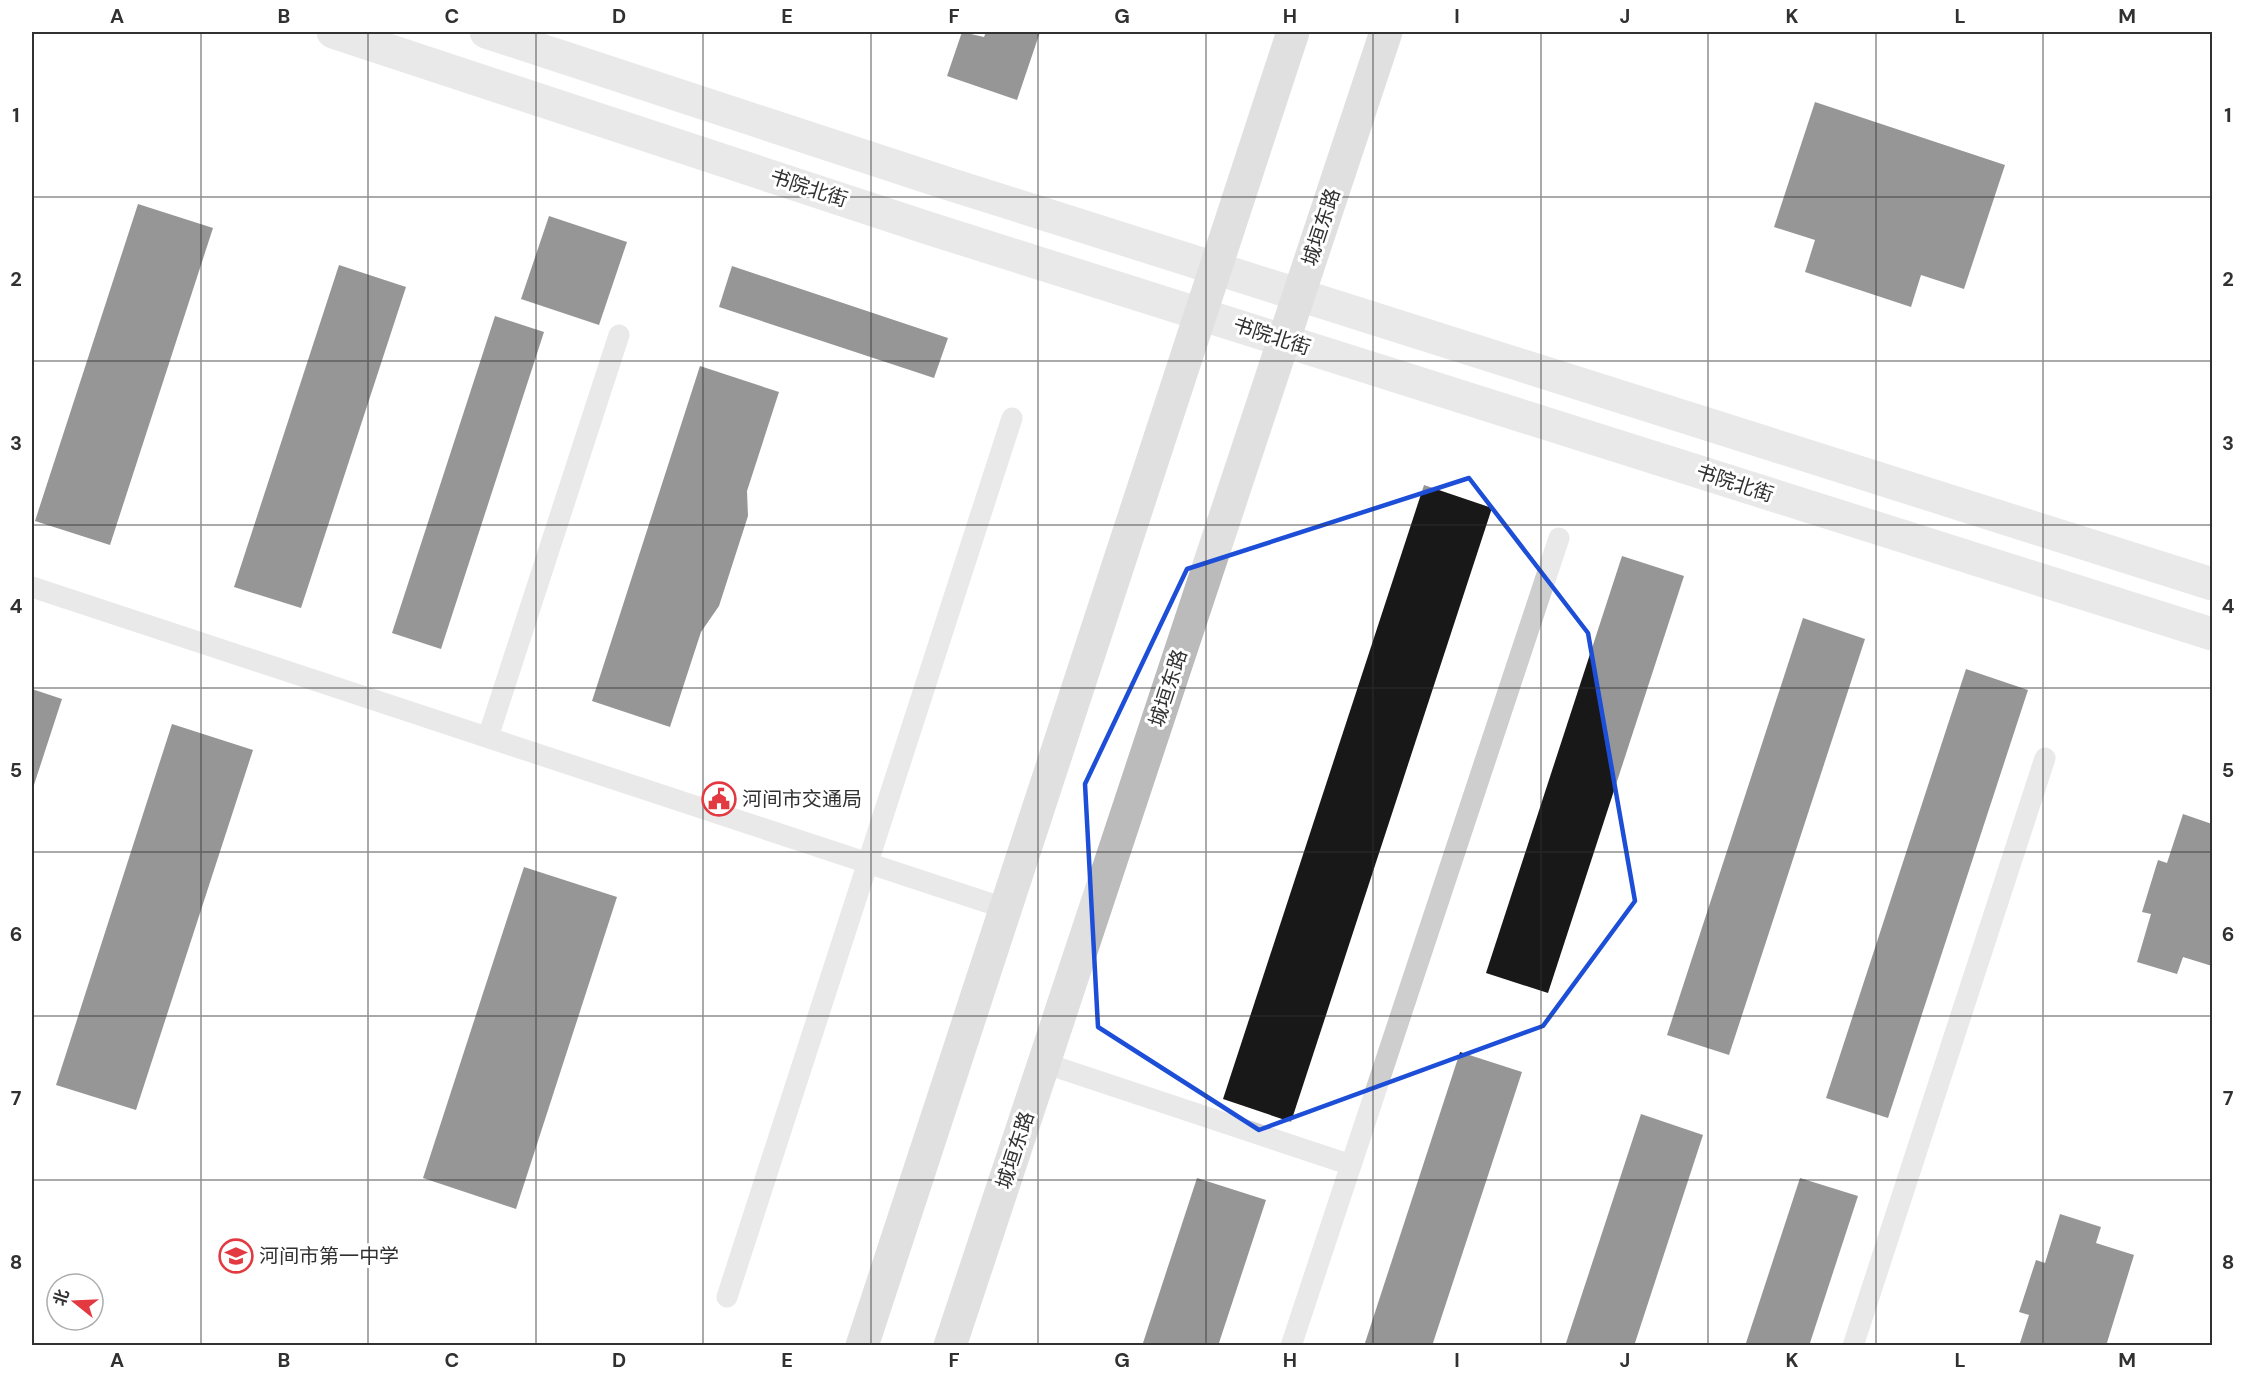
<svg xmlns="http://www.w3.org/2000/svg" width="2244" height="1377" viewBox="0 0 2244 1377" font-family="'DM Sans','Noto Sans SC',sans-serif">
	<rect width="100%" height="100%" fill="#fff"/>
	<g fill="#181818">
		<path d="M962,32l22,5 2,-5h54l-23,68 -70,-24z"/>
		<path d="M1815,102l190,63 -41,124 -43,-14 -10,32 -106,-35 10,-32 -41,-13z"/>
		<path d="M138,204l75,24 -103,317 -75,-24z"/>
		<path d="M549,216l78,26 -28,83 -78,-26z"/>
		<path d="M339,265l67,22 -105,321 -67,-21z"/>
		<path d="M732,266l216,72 -14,40 -215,-71z"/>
		<path d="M495,316l49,16 -103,317 -49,-16z"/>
		<path d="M700,366l79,26 -32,99 1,25 -29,90 -18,26 -31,95 -78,-26z"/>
		<path d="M1424,485l68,23 -201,614 -68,-23z"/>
		<path d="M1622,556l62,20 -136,417 -62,-20z"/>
		<path d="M1803,618l62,21 -136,416 -62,-20z"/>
		<path d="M1966,669l62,21 -140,428 -62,-20z"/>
		<path d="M32,689l30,10 -30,92z"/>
		<path d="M172,724l81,26 -117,360 -80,-25z"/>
		<path d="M2183,814l29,10v142l-29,-9 -6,17 -40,-12 14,-48 -9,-2 16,-52 9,3z"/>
		<path d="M524,867l93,30 -101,312 -93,-31z"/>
		<path d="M1460,1052l62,20 -90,274h-68z"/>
		<path d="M1641,1114l62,21 -69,211h-69z"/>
		<path d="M1197,1178l69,22 -48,146h-76z"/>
		<path d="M1800,1178l58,18 -49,150h-64z"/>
		<path d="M2060,1214l41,13 -5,16 38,12 -28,91h-87l10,-31 -10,-3 17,-52 9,3z"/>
	</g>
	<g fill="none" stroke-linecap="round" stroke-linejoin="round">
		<g stroke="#cecece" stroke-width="21">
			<path d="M32,587l972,321"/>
			<path d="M488,737l131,-402"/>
			<path d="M1044,1063l307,102"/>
			<path d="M727,1297l285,-879"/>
			<path d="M1291,1346l268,-808"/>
			<path d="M1853,1346l192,-588"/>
		</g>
		<g stroke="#cecece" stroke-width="33">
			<path d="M333,32l598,197 1281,405"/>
			<path d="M486,32l460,151 1266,401"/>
		</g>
		<g stroke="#bbb" stroke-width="33">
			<path d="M862,1346l431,-1314"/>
			<path d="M950,1346l436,-1314"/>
		</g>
	</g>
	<path d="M0 0H2244V1377H0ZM1469,478l119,155 47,268 -92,125 -284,104 -161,-103 -13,-243 102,-215z" fill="#fff" fill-opacity=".55" fill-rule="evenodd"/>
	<path fill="none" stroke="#1d4ed8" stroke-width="4.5" stroke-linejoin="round" d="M1469,478l119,155 47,268 -92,125 -284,104 -161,-103 -13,-243 102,-215z"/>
	<path fill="none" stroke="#313131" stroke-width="1.5" stroke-opacity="0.55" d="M201,32v1314M368,32v1314M536,32v1314M703,32v1314M871,32v1314M1038,32v1314M1206,32v1314M1373,32v1314M1541,32v1314M1708,32v1314M1876,32v1314M2043,32v1314M32,197h2180M32,361h2180M32,525h2180M32,688h2180M32,852h2180M32,1016h2180M32,1180h2180"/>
	<defs>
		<symbol id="civic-ring" viewBox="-11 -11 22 22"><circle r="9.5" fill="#fff" stroke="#e33940" stroke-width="1.5"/><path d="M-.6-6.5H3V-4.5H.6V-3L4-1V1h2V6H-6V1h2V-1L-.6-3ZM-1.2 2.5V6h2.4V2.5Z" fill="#e33940"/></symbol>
		<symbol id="school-ring" viewBox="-11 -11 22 22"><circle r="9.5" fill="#fff" stroke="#e33940" stroke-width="1.5"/><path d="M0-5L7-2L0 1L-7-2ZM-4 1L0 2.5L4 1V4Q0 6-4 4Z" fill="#e33940"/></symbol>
	</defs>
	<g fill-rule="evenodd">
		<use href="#civic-ring" x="700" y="780" width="38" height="38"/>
		<use href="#school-ring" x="217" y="1237" width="38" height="38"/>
	</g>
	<g text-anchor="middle" stroke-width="6" stroke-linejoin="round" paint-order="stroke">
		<g font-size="20" fill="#313131" stroke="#fff">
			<text transform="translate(809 188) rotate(18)" y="7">书院北街</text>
			<text transform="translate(1321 227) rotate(-72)" y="7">城垣东路</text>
			<text transform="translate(1272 336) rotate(18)" y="7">书院北街</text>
			<text transform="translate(1735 483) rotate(18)" y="7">书院北街</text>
			<text transform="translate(1168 688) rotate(-72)" y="7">城垣东路</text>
			<text transform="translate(1015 1150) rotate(-72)" y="7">城垣东路</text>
		</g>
		<g font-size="20" fill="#313131" stroke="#fff" text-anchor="start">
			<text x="742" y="806">河间市交通局</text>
			<text x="259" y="1263">河间市第一中学</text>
		</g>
	</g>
	<rect width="2244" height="1377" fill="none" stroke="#ffffff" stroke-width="66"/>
	<g transform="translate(75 1302) rotate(288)"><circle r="28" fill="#ffffff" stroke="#adadad" stroke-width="1.5"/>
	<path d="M0-4.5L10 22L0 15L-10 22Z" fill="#e33940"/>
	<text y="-9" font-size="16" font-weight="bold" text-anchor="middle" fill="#313131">北</text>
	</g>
	<rect x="33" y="33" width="2178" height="1311" fill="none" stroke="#313131" stroke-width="2"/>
	<g font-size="20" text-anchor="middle" font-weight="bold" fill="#313131">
		<text x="117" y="23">A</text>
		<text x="284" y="23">B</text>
		<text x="452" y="23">C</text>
		<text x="619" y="23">D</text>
		<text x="787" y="23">E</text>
		<text x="954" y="23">F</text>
		<text x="1122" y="23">G</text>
		<text x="1290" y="23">H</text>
		<text x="1457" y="23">I</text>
		<text x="1625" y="23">J</text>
		<text x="1792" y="23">K</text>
		<text x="1960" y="23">L</text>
		<text x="2127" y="23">M</text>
		<text x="16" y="122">1</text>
		<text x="2228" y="122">1</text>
		<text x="16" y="286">2</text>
		<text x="2228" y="286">2</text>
		<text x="16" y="450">3</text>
		<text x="2228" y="450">3</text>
		<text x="16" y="613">4</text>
		<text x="2228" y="613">4</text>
		<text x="16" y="777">5</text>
		<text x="2228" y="777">5</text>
		<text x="16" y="941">6</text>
		<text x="2228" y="941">6</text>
		<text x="16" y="1105">7</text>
		<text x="2228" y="1105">7</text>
		<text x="16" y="1269">8</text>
		<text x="2228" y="1269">8</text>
		<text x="117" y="1367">A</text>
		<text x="284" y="1367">B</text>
		<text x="452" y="1367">C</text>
		<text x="619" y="1367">D</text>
		<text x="787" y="1367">E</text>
		<text x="954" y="1367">F</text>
		<text x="1122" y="1367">G</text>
		<text x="1290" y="1367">H</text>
		<text x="1457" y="1367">I</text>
		<text x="1625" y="1367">J</text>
		<text x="1792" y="1367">K</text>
		<text x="1960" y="1367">L</text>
		<text x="2127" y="1367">M</text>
	</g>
</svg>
